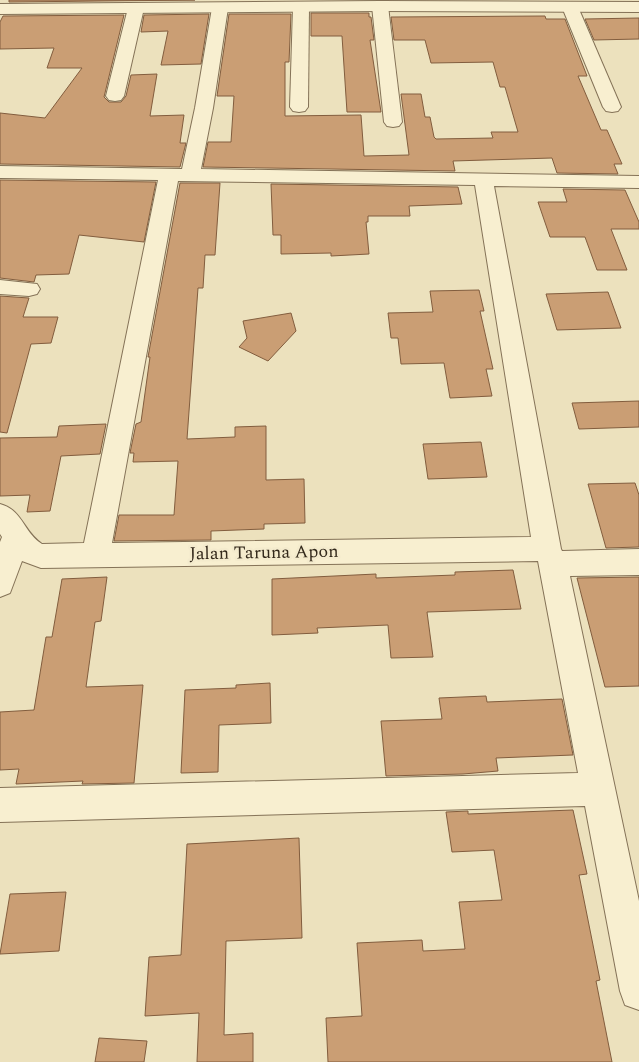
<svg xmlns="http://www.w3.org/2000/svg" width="639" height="1062" viewBox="0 0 639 1062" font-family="Spectral,serif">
	<rect width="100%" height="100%" fill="#ece1bd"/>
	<g fill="#ca9e74" stroke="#825d3e">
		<path d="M9,0h186l-186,2z"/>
		<path d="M311,13h58v4h2l3,23h-4l11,72h-34l-5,-76h-31z"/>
		<path d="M209,14l-8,50 -40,1 7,-34 -27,1 3,-17z"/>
		<path d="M229,14h62l-2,48h-4v54l76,-1 3,41 45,-1 -8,-61h20l4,23h5l4,20 2,2 57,-1 -2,-6h27l-13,-45h-5l-7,-25 -62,1 -6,-23h-31l-3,-23 154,-1 1,3h19l22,57h-9l23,54h6l15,34h-8l4,10 -61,-1 -5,-15 -99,3 2,10 -252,-4 5,-25h23l3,-46h-17z"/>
		<path d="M124,15l-20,82 5,5h12l5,-6 5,-21 26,-1 -7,42 34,-1 -4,28h6l-6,24 -180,-3v-51l45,5 37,-50h-35l7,-20 -54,1v-27l3,-6z"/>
		<path d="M639,18v21l-45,1 -9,-21z"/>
		<path d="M0,180l156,2 -12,60 -65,-7 -10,39 -33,1 -2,7 -34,-4z"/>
		<path d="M180,183h40l-5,72h-10l-2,33h-5l-11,151 48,-2v-10l31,-1v54l38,-1 1,44 -41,1v5l-53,2v9l-97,1 5,-26h55l4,-54 -45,1 1,-9h-4l6,-29 5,-2 9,-65h-2z"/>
		<path d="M271,184l187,3 4,17 -53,2 1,10h-42v6h-2l3,32 -38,2v-3l-50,1v-19h-8z"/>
		<path d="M563,189l62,1 14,32v7h-28l16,41h-30l-12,-33h-35l-12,-35h29z"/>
		<path d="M479,290l5,21h-4l13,58h-7l6,27 -42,2 -6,-35 -43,1 -3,-26h-7l-3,-25 45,-1 -3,-21z"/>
		<path d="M608,292l13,36 -64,2 -11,-36z"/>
		<path d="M0,296l29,2 -6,19h35l-7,26 -20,1 -24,89 -7,-1z"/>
		<path d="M291,313l5,18 -28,30 -29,-14 8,-9 -4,-17z"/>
		<path d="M639,401v26l-60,2 -7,-26z"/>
		<path d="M106,424l-6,30 -39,2 -11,55 -23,1 3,-17 -30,1v-58l57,-1 2,-11z"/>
		<path d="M481,442l6,35 -59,2 -5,-35z"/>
		<path d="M635,483l4,12v52l-33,1 -18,-64z"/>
		<path d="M513,570l8,39 -94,3 6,45 -42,1 -3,-33 -71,3 1,5 -46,2v-56l104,-5v4l79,-3v-3z"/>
		<path d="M107,577l-6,44 -6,1 -9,65 57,-2 -9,98 -52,1 1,-3 -67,3 3,-15 -19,1v-58l34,-2 12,-73h6l10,-58z"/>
		<path d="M639,577v109l-34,1 -28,-109z"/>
		<path d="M270,683l1,40 -52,2 -1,47 -37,1 4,-83 51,-2v-3z"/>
		<path d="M486,696l1,6 75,-3 11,56 -77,3 2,13 -35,3 -77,2 -5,-55 61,-2 -3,-21z"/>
		<path d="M573,810l14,64 -8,1 21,105 -4,1 16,81h-284l-2,-44 36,-2 -5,-73 65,-3 1,11 42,-2 -6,-47 43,-2 -8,-50 -42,2 -6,-40 22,-1v3z"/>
		<path d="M299,838l3,100 -76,3 -2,94 29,-2v29h-56l2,-49 -54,3 4,-59 32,-2 6,-111z"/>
		<path d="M66,892l-7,59 -59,3 10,-60z"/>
		<path d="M99,1038l48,3 -3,21h-49z"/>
	</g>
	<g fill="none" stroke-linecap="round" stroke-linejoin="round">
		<defs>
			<g id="minor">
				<path d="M380,1l5,2 3,3 14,116 -3,4 -6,1 -6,-1 -3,-4 -12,-116 3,-3z"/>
				<path d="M301,2l5,2 3,3 -1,100 -3,4 -6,1 -6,-1 -3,-4 3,-100 3,-3z"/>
				<path d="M570,2l5,2 3,3 43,100 -3,4 -6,1 -6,-1 -3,-4 -41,-100 3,-3z"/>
				<path d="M136,3l5,2 3,3 -20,88 -3,4 -6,1 -6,-1 -3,-4 22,-88 3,-3z"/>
				<path d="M220,3l5,2 3,3 -15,100 -12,61 438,7v12l-145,-2 67,363 1,2 77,-2v26l-69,1 69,325v109l-14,-5 -5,-14 -35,-185 -585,16v-34l578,-15 -40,-212 -497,7 -19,-7 -12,32 -10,4v-55l2,-5 -2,-3v-30c23,6 23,28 42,40l42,-1 74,-363 -158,-2v-12l182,3 13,-61 17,-100 3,-3zM178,181l297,4 56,352 -419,6z"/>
				<path d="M0,280l37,4 3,5 -3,5 -8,2 -29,-2z"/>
			</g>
			<path id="tertiary" d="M380,1l259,1v10l-259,-1 -380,3v-10z"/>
		</defs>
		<use href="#minor" stroke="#847257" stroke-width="2"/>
		<use href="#tertiary" stroke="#847257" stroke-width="2"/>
		<use href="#minor" fill="#f8efd0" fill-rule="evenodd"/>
		<use href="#tertiary" fill="#f8efd0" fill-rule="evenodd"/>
	</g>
	<g text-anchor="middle" stroke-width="5" stroke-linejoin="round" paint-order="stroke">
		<g font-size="18" fill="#33291b" stroke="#f4ebcd">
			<text transform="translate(264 552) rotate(-1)" y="6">Jalan Taruna Apon</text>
		</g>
	</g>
</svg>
